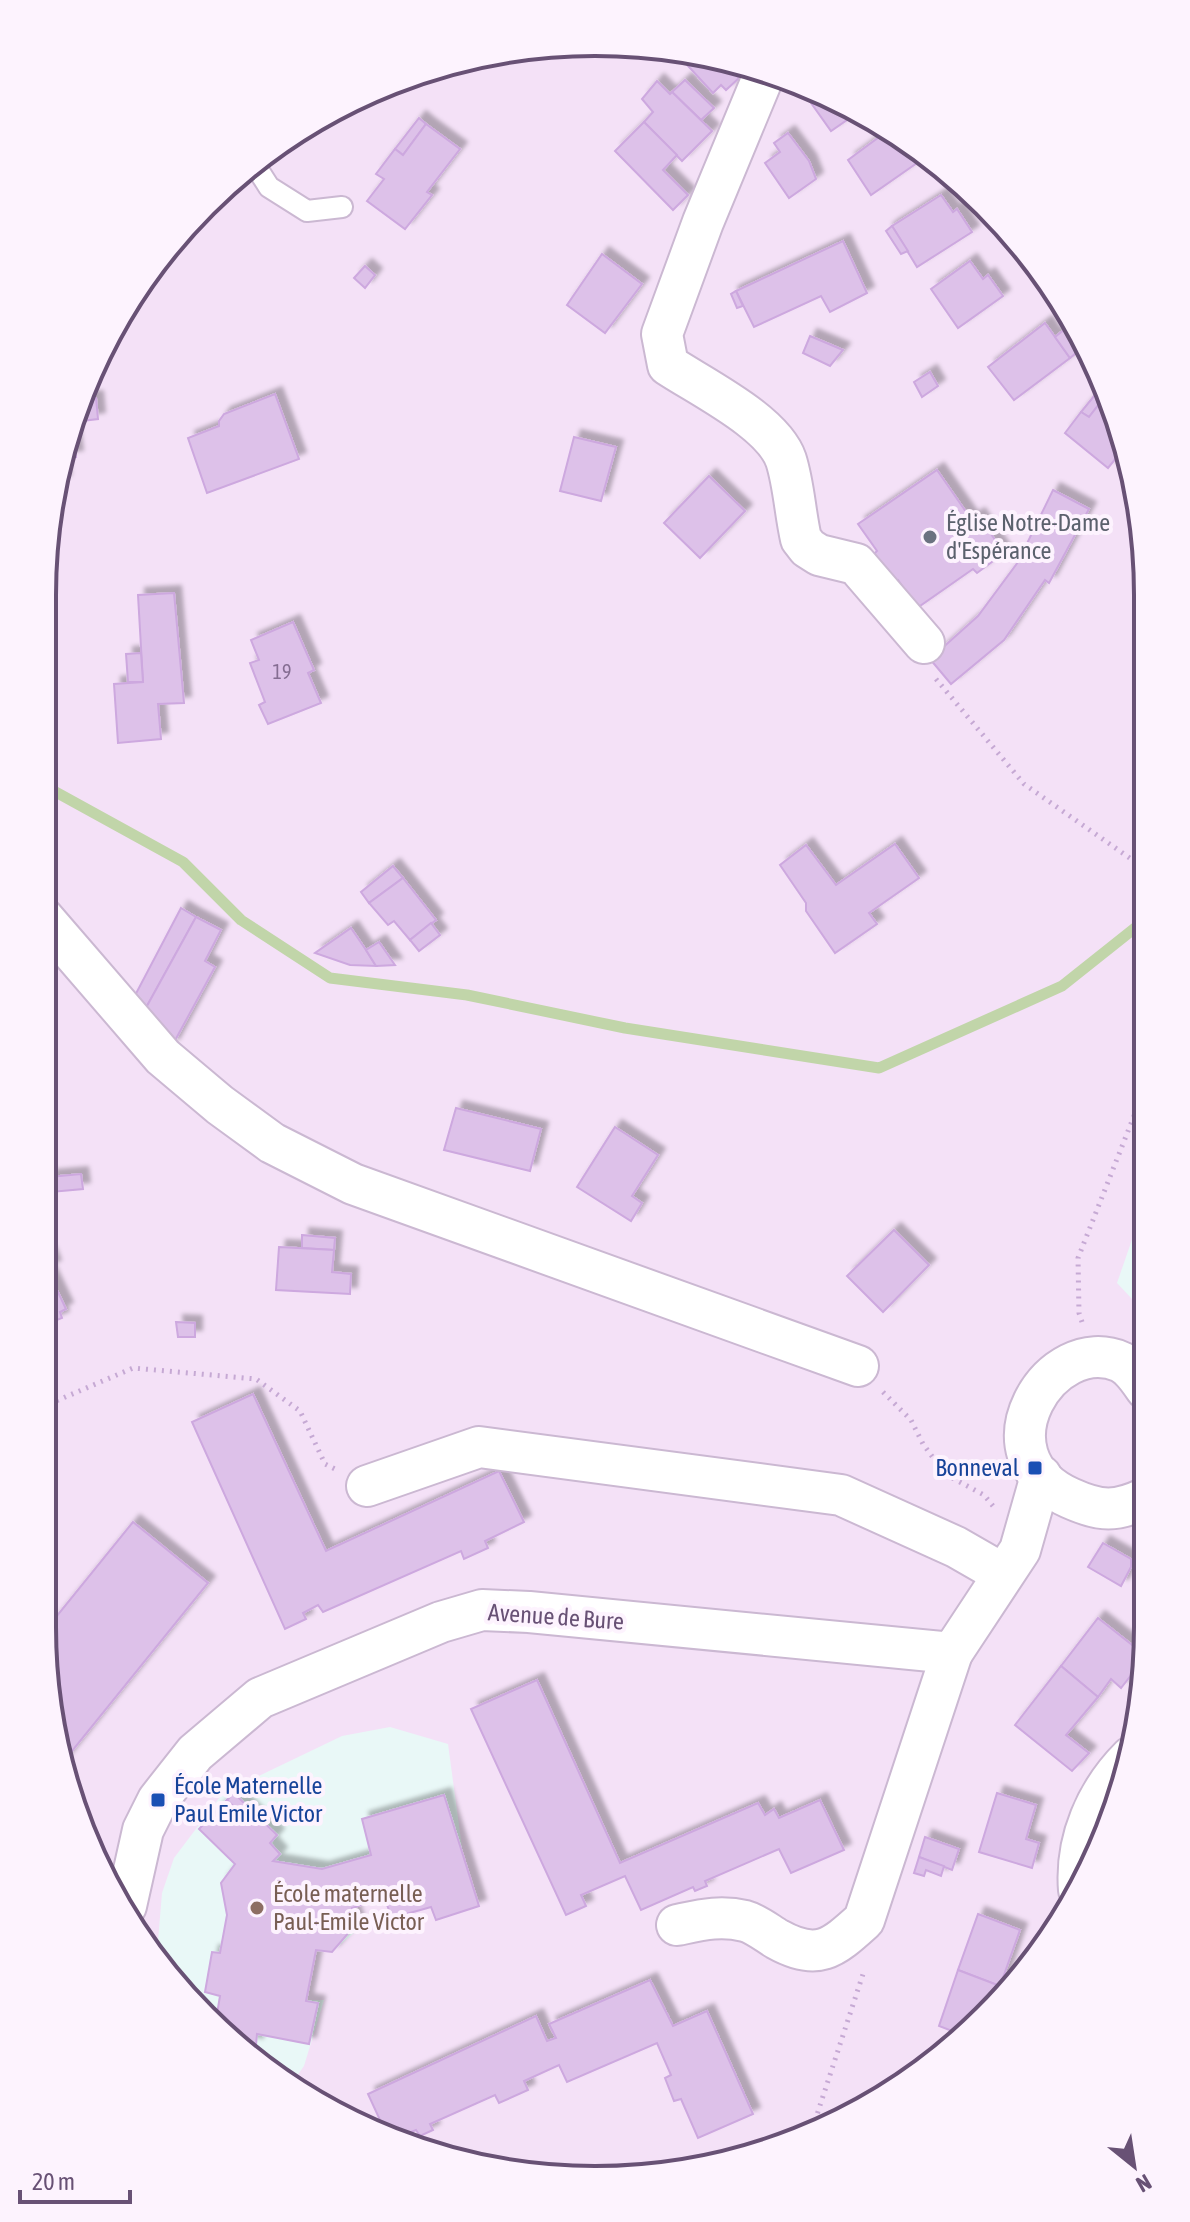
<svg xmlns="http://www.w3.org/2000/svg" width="1190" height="2222" viewBox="0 0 1190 2222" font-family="'Asap Condensed',sans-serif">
	<defs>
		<filter id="shadow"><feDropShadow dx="7" dy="-7" stdDeviation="2" flood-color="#0004"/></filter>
	</defs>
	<rect width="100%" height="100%" fill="#faecfb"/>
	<path fill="#f4e1f7" d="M558,43l109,4 105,24 99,45 89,64 95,107 63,130 25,106 4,1140 -18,108 -55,132 -114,139 -153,96 -175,41 -180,-18 -164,-74 -131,-123 -85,-159 -30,-178 1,-1068 18,-108 55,-132 63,-88 79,-74 92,-58 101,-38z"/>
	<g fill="#e9f8f7">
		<path d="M1145,1202l1,112 -29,-31z"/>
		<path d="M390,1727l58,17 15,111 16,51 -43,14 -5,-13 -39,11 -8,-21 -31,11 9,18 -30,26 -16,-1 -10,49h18l-20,66 -15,21 -132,-123 -5,-9 6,-14 4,-48 12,-35 49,-65 119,-57z"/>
	</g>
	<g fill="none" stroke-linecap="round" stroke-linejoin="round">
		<path stroke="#c1d5a9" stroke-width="11" d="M43,785l140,77 58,58 89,58 137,17 158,33 254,40 183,-82 83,-66"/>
	</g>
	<g fill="#ddc1e9" stroke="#cda8df" stroke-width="2" filter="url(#shadow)">
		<path d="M681,50l62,15 -9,8 5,5 -13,12 -5,-5 -8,8 -36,-39z"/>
		<path d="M685,80l29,28 -13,12 -29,-28z"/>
		<path d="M657,81l13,13 2,-2 40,39 -30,30 -38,-39 9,-10 -11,-13z"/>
		<path d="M802,85l58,26 -29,20 -32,-45z"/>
		<path d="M419,118l7,6 -23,31 -8,-6z"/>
		<path d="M644,122l33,33 -14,15 25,25 -15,15 -58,-59z"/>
		<path d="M426,124l34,25 -33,43 5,3 -27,34 -38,-28 17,-22 -8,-5 19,-25 8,6z"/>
		<path d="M890,129l37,27 -56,39 -23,-35z"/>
		<path d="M788,133l21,28 7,18 -27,19 -24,-35 15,-11 -6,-9z"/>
		<path d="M941,195l12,17 4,-3 15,23 -55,35 -25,-41z"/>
		<path d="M892,226l16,25 -7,3 -15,-23z"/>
		<path d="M843,241l24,52 -37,19 -9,-16 -67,31 -18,-36z"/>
		<path d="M602,254l40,30 -37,49 -38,-28z"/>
		<path d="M970,261l13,18 5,-4 15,21 -45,32 -27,-39z"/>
		<path d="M365,266l10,9 -10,13 -11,-10z"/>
		<path d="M736,291l7,15 -6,2 -6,-14z"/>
		<path d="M1045,323l25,35 -56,42 -26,-33z"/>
		<path d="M1065,329l16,20 -11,9 -15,-21z"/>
		<path d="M810,336l33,14 -13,16 -27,-13z"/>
		<path d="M930,372l8,14 -16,11 -8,-15z"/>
		<path d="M1103,385l4,9 -18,23 -8,-5z"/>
		<path d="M275,394l24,65 -92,34 -19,-55 31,-12v-5l5,-7z"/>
		<path d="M1107,394l11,23 7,30 -17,21 -43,-35 16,-21 8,5z"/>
		<path d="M96,398l2,21 -25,3 10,-23z"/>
		<path d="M72,424l4,33 -14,1 2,24 -8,-1 5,-30z"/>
		<path d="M574,437l42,10 -15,54 -41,-10z"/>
		<path d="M937,470l34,49 7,-4 26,38 -27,20 -4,-4 -56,39 -19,-28 -6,3 -19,-28 4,-4 -19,-27z"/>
		<path d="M709,476l36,35 -45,47 -36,-35z"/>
		<path d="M1053,490l36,19 -40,74 -4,-3 -41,60 -53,44 -21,-25 48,-43 40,-54z"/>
		<path d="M174,593l10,110 -26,1 3,35 -43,4 -4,-59 29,-2 -5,-87z"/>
		<path d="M293,622l21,48 -6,3 13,30 -53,21 -9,-19 6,-3 -15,-39 9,-3 -8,-20z"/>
		<path d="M141,653l2,29h-15l-2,-28z"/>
		<path d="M895,844l24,34 -50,35 8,11 -42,29 -29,-42v-8l-26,-38 26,-20 30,40z"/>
		<path d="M393,866l10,12 -34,25 -8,-11z"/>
		<path d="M403,878l33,42 -26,20 -16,-19 -6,4 -19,-22z"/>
		<path d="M181,908l15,9 -54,98 -11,-12z"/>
		<path d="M196,917l25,13 -16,31 10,6 -43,79 -30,-31z"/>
		<path d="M431,923l9,12 -21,16 -9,-11z"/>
		<path d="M351,928l15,22 10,16 -26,-1 -35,-12z"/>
		<path d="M379,942l16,23 -19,1 -10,-16z"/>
		<path d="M456,1108l85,21 -11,42 -86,-21z"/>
		<path d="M615,1127l43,28 -26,41 10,7 -11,18 -54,-34z"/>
		<path d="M81,1174l2,15 -32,3 -2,-15z"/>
		<path d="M894,1230l35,35 -46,47 -36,-36z"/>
		<path d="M302,1235l33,3 -1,12 -32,-2z"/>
		<path d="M279,1247l55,3 -2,22 19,2 -1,20 -74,-4z"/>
		<path d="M49,1254l5,13 -12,4v-14z"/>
		<path d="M47,1269l19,40 -6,3 2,6 -18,7 -2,-54z"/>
		<path d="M176,1322l19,1v14h-17z"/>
		<path d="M253,1394l73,157 173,-80 25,51 -39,19 3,7 -24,11 -3,-8 -138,61 -5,-7 -15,8 3,6 -21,10 -93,-207z"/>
		<path d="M133,1522l75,61 -144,178 -21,-128z"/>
		<path d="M1103,1543l28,16v8l-10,19 -33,-19z"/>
		<path d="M1143,1561h4v26h-6z"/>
		<path d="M1098,1618l48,38 -25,32 -10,-9 -13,18 -37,-31z"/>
		<path d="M1061,1666l37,31 -32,38 23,18 -17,18 -57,-46z"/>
		<path d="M537,1680l83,183 138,-60 7,12 9,-6 5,9 41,-18 24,50 -53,23 -12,-24 -74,32 2,5 -12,5 -2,-4 -52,23 -16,-34 -44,19 5,11 -20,9 -95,-206z"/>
		<path d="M234,1793l16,16 -7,7 -16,-16z"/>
		<path d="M997,1793l39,12 -10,34 13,4 -7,25 -53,-16z"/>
		<path d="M444,1795l35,111 -43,14 -5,-13 -39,11 -8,-21 -32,11 5,15 -25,29 -16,-2 -10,51 12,2 -9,41 -52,-10 -1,11 -17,-4 -23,-21 4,-24 -15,-4 7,-40 8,1 7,-38 -6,-32 14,-19 -36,-35 28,-29 16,16 7,-7 27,26 -7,8 10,11 -7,7 49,8 49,-14 -9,-36z"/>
		<path d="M925,1837l34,12 -7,21 -33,-13z"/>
		<path d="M919,1857l25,9 -3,10 -15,-6 -2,6 -10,-3z"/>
		<path d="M978,1914l42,16 -20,56 -42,-16z"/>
		<path d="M958,1970l42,16 -5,14 -30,36 -26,-10z"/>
		<path d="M650,1980l23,46 34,-15 46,103 -55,24 -17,-39 -7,2 -9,-23 6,-3 -14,-32 -90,39 -8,-17 -35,16 4,9 -29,13 -4,-8 -65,29 3,6 -13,6 -4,-6 -17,7 -14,-6 -17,-37 168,-78 11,25 9,-3 -7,-14z"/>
	</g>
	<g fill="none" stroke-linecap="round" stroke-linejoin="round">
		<defs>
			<path id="service" d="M253,162l16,25 38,24 35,-4"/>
			<g id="minor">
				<path d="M766,70l-63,152 -41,112 6,31c35,23 105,57 118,95 8,25 9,53 15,79l7,9 11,7 37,9 68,79"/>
				<path d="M43,918l120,139 57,48 52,38 81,41 505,182"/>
				<path d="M1146,1389c-6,-9 -15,-22 -25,-27 -70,-31 -147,93 -51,136 31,14 46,14 76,0"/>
				<path d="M367,1486l112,-39 362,48 115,52 47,27"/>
				<path d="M1079,1890c-4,-50 17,-98 52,-133"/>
				<path d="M126,1906l17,-76 15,-30 37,-47 65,-55 181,-76 41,-12 47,2 423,41 68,-103 21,-74"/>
				<path d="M677,1925c24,-5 43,-10 68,-4 11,3 22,12 32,18 41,23 56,9 87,-19l88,-267"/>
			</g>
		</defs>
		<use href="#service" stroke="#cbb8d2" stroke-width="24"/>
		<use href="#minor" stroke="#cbb8d2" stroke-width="44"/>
		<g stroke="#c6a9d4" stroke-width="5" stroke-dasharray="2 6" stroke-linecap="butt">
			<path d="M936,679l88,105 120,84"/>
			<path d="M1082,1322l-3,-9 -1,-55 67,-170"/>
			<path d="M883,1392l28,28 12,24 22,30 39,21 9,11"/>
			<path d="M42,1407l91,-39 123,11 44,32 25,53 10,5"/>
			<path d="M810,2136l54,-165"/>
		</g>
		<use href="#service" stroke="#fff" stroke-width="20"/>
		<use href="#minor" stroke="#fff" stroke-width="40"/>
	</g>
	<circle fill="#6b7280" stroke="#fdf3fe" stroke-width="3" cx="930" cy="537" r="8"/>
	<g fill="#1a4fb4" stroke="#fdf3fe" stroke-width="3">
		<rect x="1027" y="1460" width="16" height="16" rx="4"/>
		<rect x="150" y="1792" width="16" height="16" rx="4"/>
	</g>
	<circle fill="#8d6e63" stroke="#fdf3fe" stroke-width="3" cx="257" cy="1908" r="8"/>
	<g text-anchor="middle" stroke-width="8" stroke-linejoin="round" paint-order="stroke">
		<g font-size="20" fill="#856d92">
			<text x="282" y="679">19</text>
		</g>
		<g font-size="24" fill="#5b616d" stroke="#fdf3fe" text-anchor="start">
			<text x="946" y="531">Église Notre-Dame<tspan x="946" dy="28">d'Espérance</tspan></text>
		</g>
		<g font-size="24" fill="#164399" stroke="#fdf3fe" text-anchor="end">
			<text x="1019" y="1476">Bonneval</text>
			<text x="174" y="1794" text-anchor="start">École Maternelle<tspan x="174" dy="28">Paul Emile Victor</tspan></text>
		</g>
		<g font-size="24" fill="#685175" stroke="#fdf3fe">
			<text transform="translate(556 1617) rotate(4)" y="8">Avenue de Bure</text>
		</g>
		<g font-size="24" fill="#785e54" stroke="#fdf3fe" text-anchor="start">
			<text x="273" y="1902">École maternelle<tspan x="273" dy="28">Paul-Emile Victor</tspan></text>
		</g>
	</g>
	<path d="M0 0H1190V2222H0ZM595 56H595A539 539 0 0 1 1134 595V1627A539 539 0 0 1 595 2166H595A539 539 0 0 1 56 1627V595A539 539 0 0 1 595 56Z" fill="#fdf3fe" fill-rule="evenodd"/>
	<path fill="none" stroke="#685175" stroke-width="4" d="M595 56H595A539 539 0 0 1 1134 595V1627A539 539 0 0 1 595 2166H595A539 539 0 0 1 56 1627V595A539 539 0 0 1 595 56Z"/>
	<g transform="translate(1134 2166) rotate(150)" stroke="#fdf3fe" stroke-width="6" paint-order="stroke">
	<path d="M0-6L14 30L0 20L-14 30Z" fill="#685175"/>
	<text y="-12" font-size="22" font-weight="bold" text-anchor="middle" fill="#685175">N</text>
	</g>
	<path d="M20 2190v12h110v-12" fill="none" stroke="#685175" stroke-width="4"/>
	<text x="32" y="2190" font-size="24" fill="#685175" stroke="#fdf3fe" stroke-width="6" paint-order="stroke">20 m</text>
</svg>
